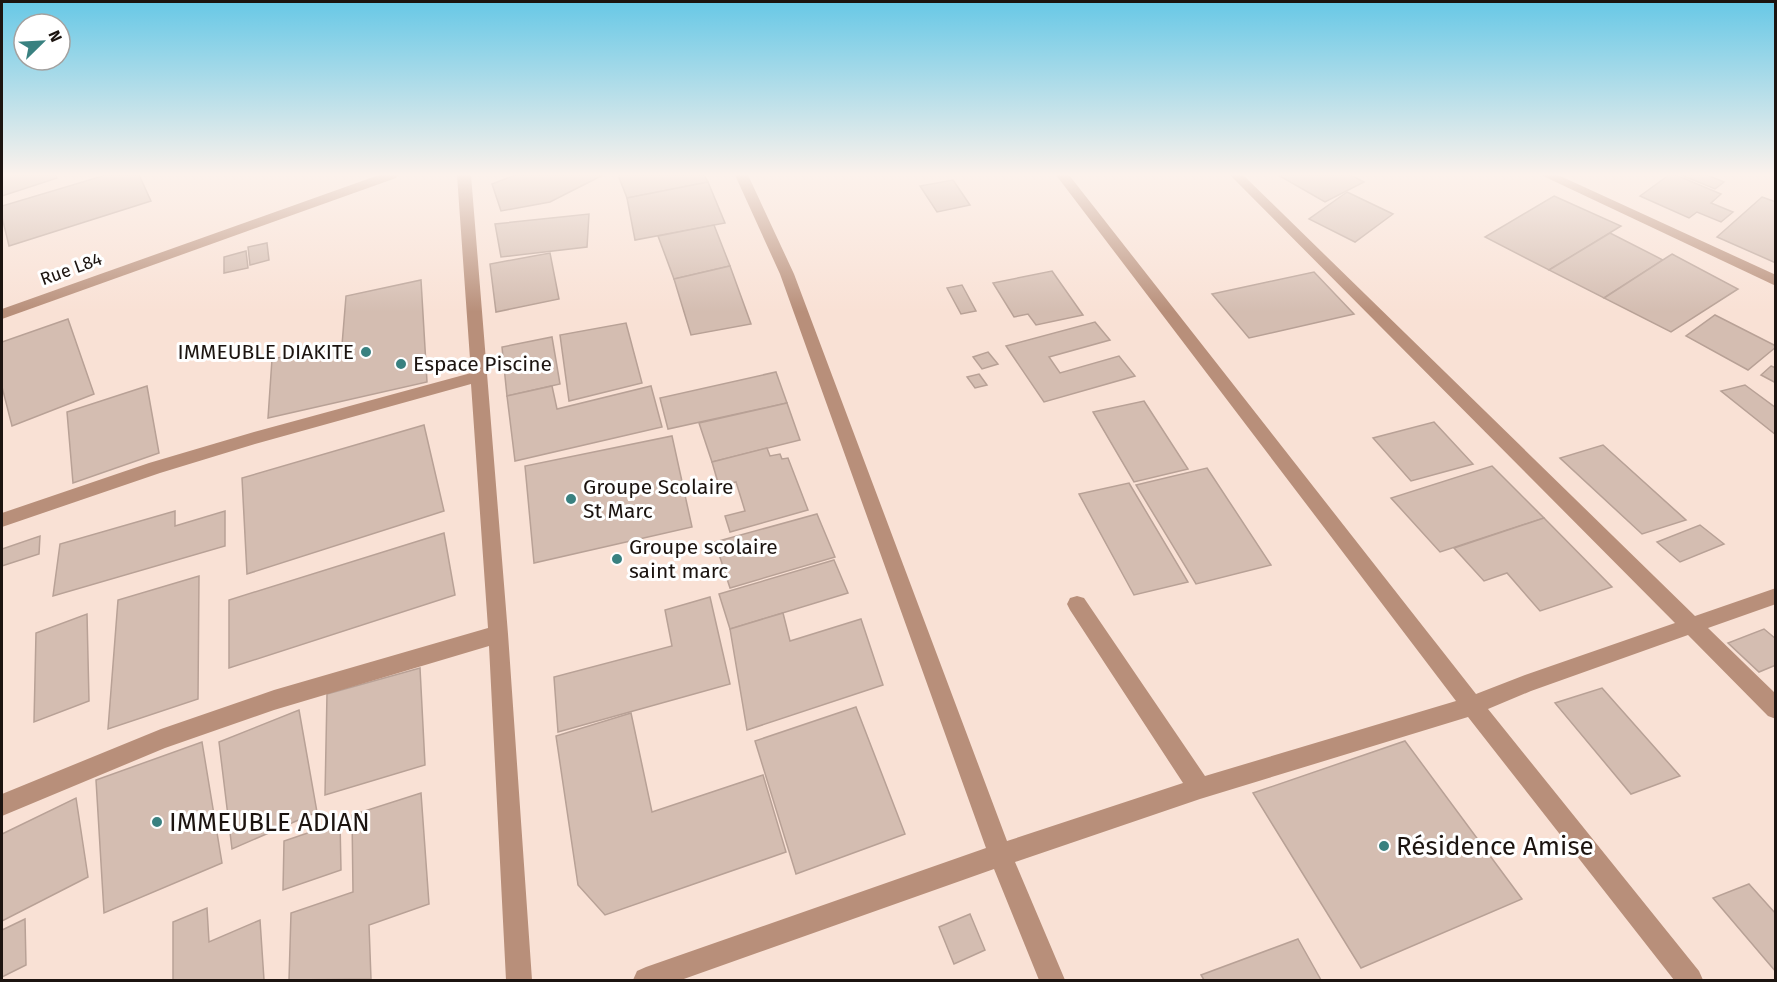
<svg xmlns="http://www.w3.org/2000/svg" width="1777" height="982" viewBox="0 0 1777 982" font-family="'Fira Sans',sans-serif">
	<rect width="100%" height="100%" fill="#f9e1d5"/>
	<g fill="#d4bdb1" stroke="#b8a196" stroke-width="1.5">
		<path d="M2,175h54l1,3 -55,18z"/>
		<path d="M106,175h33l12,26 -142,45 -7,-29v-11z"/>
		<path d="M515,175h88l-53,27 -49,9 -9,-27z"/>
		<path d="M618,175h86l4,7 -81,16z"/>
		<path d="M1278,175h73l13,7 -39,20z"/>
		<path d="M1669,175h7l45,19 -10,9 22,9 -12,10 -24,-10 -8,6 -49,-22z"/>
		<path d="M1681,175h26l17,7 -9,7z"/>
		<path d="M953,180l17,25 -33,7 -17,-26z"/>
		<path d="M708,182l17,41 -90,17 -8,-42z"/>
		<path d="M1347,192l46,22 -38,28 -46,-23z"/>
		<path d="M1554,196l67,30 -72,44 -64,-33z"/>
		<path d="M1762,197l14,5v61l-59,-26z"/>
		<path d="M589,214l-2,33 -86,10 -6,-33z"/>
		<path d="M714,225l16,41 -56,13 -16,-43z"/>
		<path d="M1610,233l53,27 -59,38 -55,-28z"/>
		<path d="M267,243l2,17 -19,5 -2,-18z"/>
		<path d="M246,251l2,17 -24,5v-16z"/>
		<path d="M550,253l9,46 -63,13 -6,-48z"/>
		<path d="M1672,254l66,35 -67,43 -67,-34z"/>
		<path d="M730,266l21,58 -60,11 -17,-56z"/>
		<path d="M1052,271l31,44 -47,10 -8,-11 -14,3 -21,-34z"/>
		<path d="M1314,272l40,42 -105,24 -37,-44z"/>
		<path d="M421,280l6,102 -159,36 4,-59 70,-14 4,-49z"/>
		<path d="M962,285l14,26 -15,3 -14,-26z"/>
		<path d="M1715,315l61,31v1l-28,23 -62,-34z"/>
		<path d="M68,319l26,75 -82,32 -10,-39v-45z"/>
		<path d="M1095,322l15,18 -61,17 11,16 59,-17 16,20 -91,26 -38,-56z"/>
		<path d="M626,323l16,60 -73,18 -9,-66z"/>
		<path d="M552,337l8,47 -53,12 -5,-49z"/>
		<path d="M988,352l10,12 -16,5 -9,-12z"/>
		<path d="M1771,366l5,2v15l-15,-8z"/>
		<path d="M776,372l11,31 -119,26 -8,-31z"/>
		<path d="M979,374l8,11 -12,3 -8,-11z"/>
		<path d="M1745,385l31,23v27l-55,-44z"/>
		<path d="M147,386l12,67 -86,30 -6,-71z"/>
		<path d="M552,386l5,23 94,-23 11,41 -147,34 -8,-65z"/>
		<path d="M1144,401l44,68 -54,13 -41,-70z"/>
		<path d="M787,403l13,37 -88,22 -13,-39z"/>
		<path d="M1434,422l39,42 -62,17 -38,-43z"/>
		<path d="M424,425l20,86 -197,63 -5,-96z"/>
		<path d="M672,436l20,91 -158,36 -9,-97z"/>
		<path d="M1603,445l83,75 -44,14 -82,-76z"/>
		<path d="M767,448l3,8 10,-2 2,5 6,-1 20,52 -78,22 -5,-16 20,-5 -9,-29 -17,4 -7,-24z"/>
		<path d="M1492,466l52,52 -104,34 -49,-54z"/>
		<path d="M1207,468l64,97 -75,19 -60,-99z"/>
		<path d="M1129,483l59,99 -54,13 -55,-101z"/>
		<path d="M175,511v15l50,-15v35l-172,50 7,-52z"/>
		<path d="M817,514l18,43 -105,31 -15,-46z"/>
		<path d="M1544,518l68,69 -72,24 -33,-38 -23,8 -30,-33z"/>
		<path d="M1700,525l24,19 -44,18 -23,-20z"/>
		<path d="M444,533l11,62 -226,73v-68z"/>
		<path d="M40,536l-1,18 -37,12v-17z"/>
		<path d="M834,560l14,33 -118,36 -11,-35z"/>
		<path d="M199,576l-1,123 -90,30 10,-129z"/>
		<path d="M710,597l20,87 -172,48 -4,-55 118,-31 -7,-36z"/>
		<path d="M783,613l7,28 71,-22 22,66 -136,45 -17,-101z"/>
		<path d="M87,614l2,87 -55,21 2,-89z"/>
		<path d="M1764,629l12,10v26l-17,7 -31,-29z"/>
		<path d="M420,668l5,97 -100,30 2,-101z"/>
		<path d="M1602,688l78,88 -49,18 -76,-91z"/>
		<path d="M856,707l49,127 -109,40 -41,-133z"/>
		<path d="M299,710l18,102 -85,37 -13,-107z"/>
		<path d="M631,713l21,99 111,-37 23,77 -181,63 -27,-30 -22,-149z"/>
		<path d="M1405,741l117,158 -161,69 -108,-175z"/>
		<path d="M202,742l20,121 -118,50 -8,-133z"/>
		<path d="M421,793l8,111 -60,21 2,54 -82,1 2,-67 62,-21 -1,-77z"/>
		<path d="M76,798l12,79 -86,44v-87z"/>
		<path d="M340,822l1,48 -58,20 1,-49z"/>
		<path d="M1749,884l27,30v58l-63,-74z"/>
		<path d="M207,908l2,34 51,-22 4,60h-91v-58z"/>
		<path d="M970,914l15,36 -31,14 -15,-37z"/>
		<path d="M25,919l1,46 -24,12v-47z"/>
		<path d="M1298,939l23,41h-117l-3,-5z"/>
	</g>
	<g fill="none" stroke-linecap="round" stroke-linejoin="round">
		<g fill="#b88f7a" fill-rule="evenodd">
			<path d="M379,175h19l-2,3 -394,141v-10z"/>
			<path d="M457,175h14l37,459 24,346h-26l-17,-334 -215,64 -109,38 -163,68v-22l159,-65 113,-39 214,-62 -17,-244 -216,60 -95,29 -158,54v-14l147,-50 105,-31 217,-59z"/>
			<path d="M735,175h13l46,99 213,567 176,-58 -113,-173 -3,-6 3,-6 7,-2 7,2 121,178 251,-75 -400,-526h13l407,519 49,-19 150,-52 -445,-448h13l452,441 81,-28v16l-68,24 68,66v25l-8,-3 -80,-81 -157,56 -43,18 211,262 4,9h-29l-206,-263 -268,82 -185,63 50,118h-26l-45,-111 -313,111h-48l4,-9 9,-4 340,-119 -206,-574z"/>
			<path d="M1541,175h17l218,100v11z"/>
		</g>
	</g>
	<linearGradient id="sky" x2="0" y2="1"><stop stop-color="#67c8e6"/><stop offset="0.56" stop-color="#fcf2ec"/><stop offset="1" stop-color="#fcf2ec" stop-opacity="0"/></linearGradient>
	<rect width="1777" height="312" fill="url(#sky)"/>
	<g fill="#398180" stroke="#fff" stroke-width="2">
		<circle cx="366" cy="352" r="6"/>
		<circle cx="401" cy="364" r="6"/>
		<circle cx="571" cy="499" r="6"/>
		<circle cx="617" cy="559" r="6"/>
		<circle cx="157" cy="822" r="6"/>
		<circle cx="1384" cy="846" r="6"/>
	</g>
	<g text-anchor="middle" stroke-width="6" stroke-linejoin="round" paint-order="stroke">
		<g font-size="18" fill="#1c1410" stroke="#fff">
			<text transform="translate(71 269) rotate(-20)" y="6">Rue L84</text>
		</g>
		<g font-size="21" fill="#1c1410" stroke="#fff" text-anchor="start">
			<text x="354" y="359" text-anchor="end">IMMEUBLE DIAKITE</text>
			<text x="413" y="371">Espace Piscine</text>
			<text x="583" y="494">Groupe Scolaire<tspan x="583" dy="24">St Marc</tspan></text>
			<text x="629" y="554">Groupe scolaire<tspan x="629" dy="24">saint marc</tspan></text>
		</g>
		<g font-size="26" fill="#1c1410" stroke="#fff" text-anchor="start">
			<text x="169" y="831">IMMEUBLE ADIAN</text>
			<text x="1396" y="855">Résidence Amise</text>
		</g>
	</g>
	<rect width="1777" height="982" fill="none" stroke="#1c1410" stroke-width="6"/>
	<g transform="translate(42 42) rotate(66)"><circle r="28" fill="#ffffff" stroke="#a4a19f" stroke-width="1.5"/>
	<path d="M0-4.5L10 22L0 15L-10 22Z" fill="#398180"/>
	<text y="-9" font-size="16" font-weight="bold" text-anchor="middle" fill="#1c1410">N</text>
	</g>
</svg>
